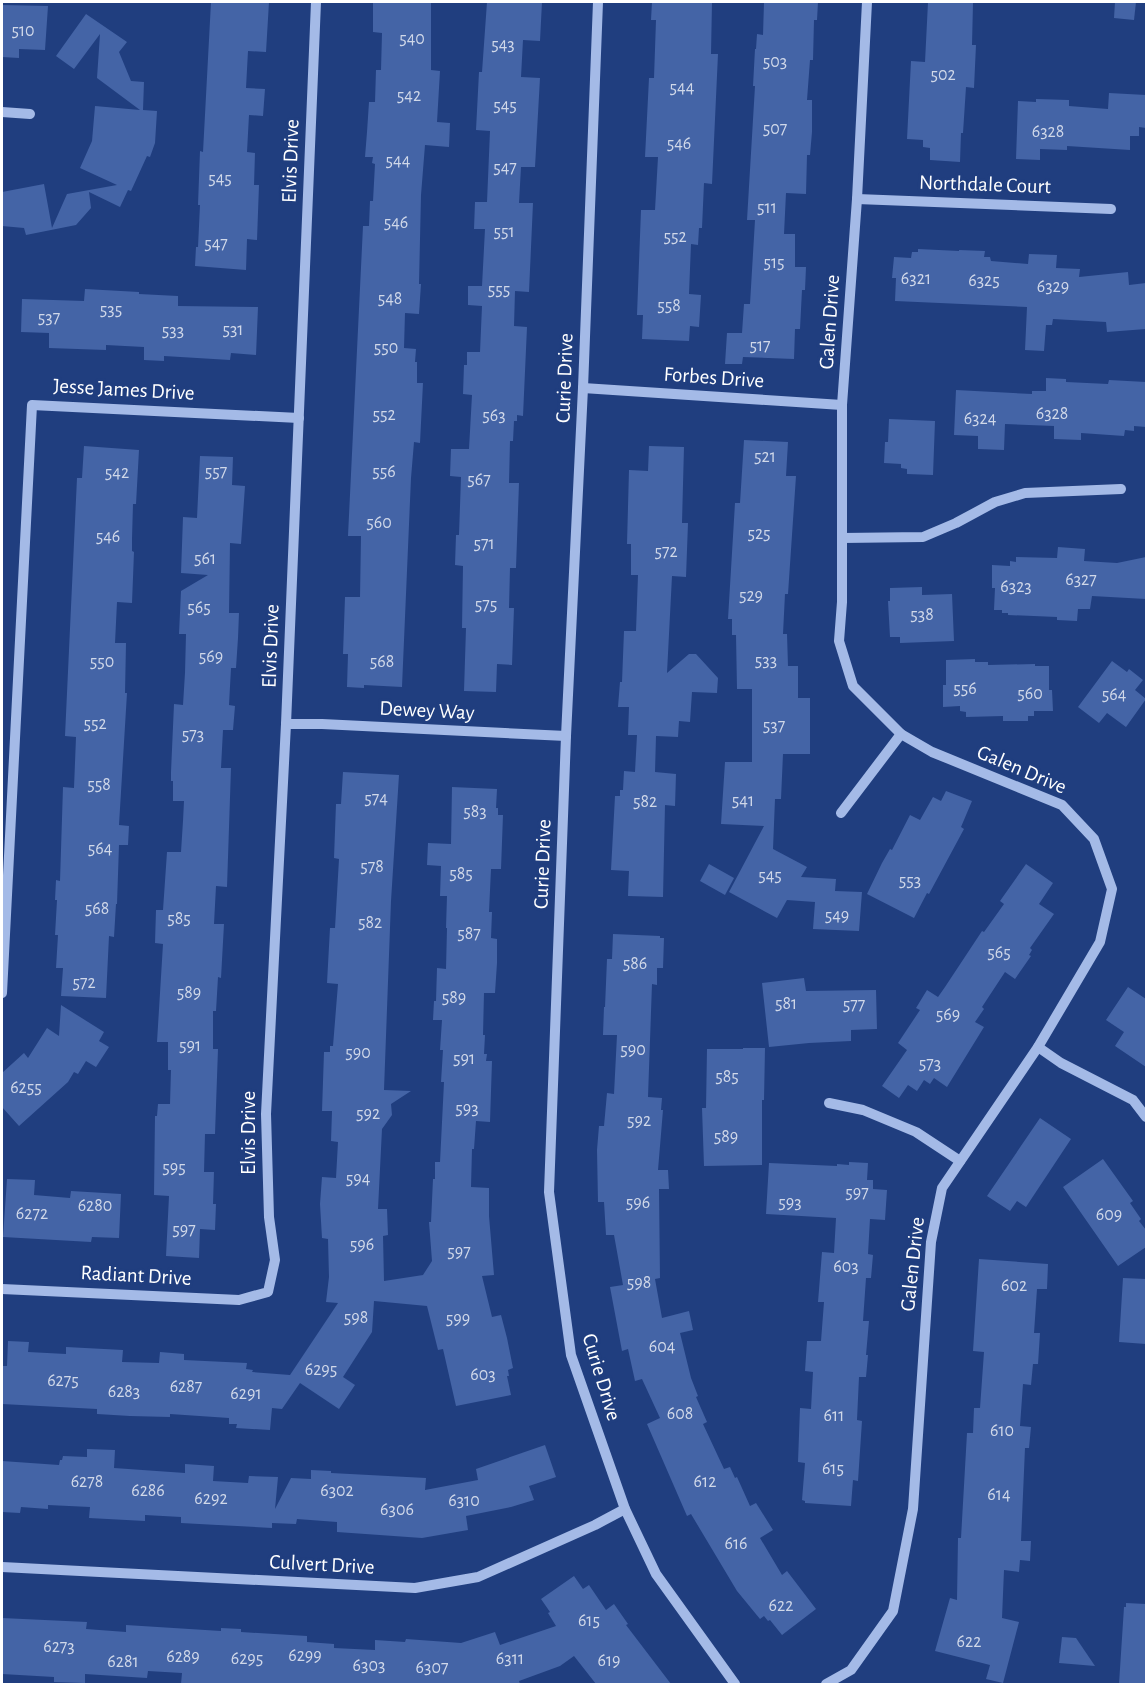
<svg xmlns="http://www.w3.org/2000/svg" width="1148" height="1686" viewBox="0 0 1148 1686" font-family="'Alegreya Sans',sans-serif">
	<rect width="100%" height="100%" fill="#203e7f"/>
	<g fill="#4464a6">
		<path d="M211,2h58l-3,50 -18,-1 -2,37 19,1 -2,27 -14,-1 -2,37 8,1 -1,32h5l-2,55 -10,-1 -1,31 -51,-4 1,-19h2l2,-42h-2l2,-54 3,1z"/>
		<path d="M373,2h58v68l9,1 -3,51 13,1 -1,24 -24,-2 -4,50 -2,89h2l-2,30 -14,-1 -1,35 12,1 -1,13h2v21h6l-3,60 -6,-1 -3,36 -9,209 -38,-2v3l-17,-1 1,-33h-5l2,-57h15l1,-61h-13l15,-310h6l1,-25h3l2,-37 -3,-1 1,-6h-8l2,-25 2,-30h6l1,-32h5l1,-37 -9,-1z"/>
		<path d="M487,2h55l-2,39 -17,-1 -2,37 19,1 -5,89h-14l-2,36h14l-4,89 -14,-1 -1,35 13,1 -4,89 -6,-1v6h-3l-1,20h-3l-1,42h10l-3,85h-6l-1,40h5l-2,57 -15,-1 -1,28 -32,-1 2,-63h-4l1,-62 -8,-1 1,-30h3l2,-58 -11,-1 1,-27h18l3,-54 -9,-1 1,-29h3v-13h13l2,-46 -14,-1v-19h14l3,-57h-11l1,-27h12l3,-71 -14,-1 3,-58h3z"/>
		<path d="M652,2h60l-1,52h7l-6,130 -8,-1 -2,45h-3l-1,17 -7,-1 -2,50 12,1 -2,32 -9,-1 -1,15 -47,-2 1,-24h-6l4,-105h14l3,-53h-13l4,-79h5l2,-58h-5z"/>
		<path d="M764,2h54l-1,18h-3l-1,40h-3l-3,40h5v32l-2,23h-3l-1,39 -20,-1 -2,41h11v33h11l-1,23h-3l-2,39h-5l-1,30 -51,-2 -1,7h-17l2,-31h15l2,-29h6l5,-84h-8l8,-134h-2l2,-37h1l1,-15 6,1z"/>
		<path d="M928,2h40l5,1 -1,42h4l-2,43 -8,-1 -3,46h-2l-1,29 -30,-2v-12l-7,-1v-7l-16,-1 4,-78 14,1z"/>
		<path d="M1115,2h21l-2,18 -20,-2z"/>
		<path d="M2,5l46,1 -3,44 -26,-1v9l-17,-1z"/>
		<path d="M86,14l41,28 -8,10 12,29 13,1 -1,28 14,1 -2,32 -5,14 -3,-1 -16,35 -3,-1 -8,17 -31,-15 2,16 -15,17 -50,10 -2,-7 -22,-2v-34l42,-8 8,44 15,-34 50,-9 -37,-17 12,-27 3,-35 45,4 -43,-32 3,-44 -26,35 -18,-13z"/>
		<path d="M1109,93l37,2v33l-7,-1v9h-9v14l-63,-4v4l-27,-1v11l-24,-1 2,-58 18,1v-3l33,1v6l39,3z"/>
		<path d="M918,249l41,2v-1l26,1 -1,6h6l1,4 37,3 1,-10 28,1 -1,13 24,1 -1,8 49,-5 1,13 17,-2v46l-39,3 -1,-10 -53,-3 -1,6h-6l-2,26 -19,-1 2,-43 -132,-6 1,-23h-4l2,-21 17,1 1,-6h6z"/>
		<path d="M85,289l54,3v2l39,2v10l80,1 -2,48 -25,-2 -1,7 -66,-4v5l-20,-1v-13l-38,-2v5l-57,-2v-15l-28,-1 1,-33 62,2z"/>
		<path d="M1046,378l20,1v3l42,2 1,-4 37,2v45l-12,-1v5l-9,-1 -1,6 -43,-3v7l-27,-1v-13l-49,-2 -1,26 -26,-1v-13l-24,-1 2,-45 76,4v-3h14z"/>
		<path d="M889,419l46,2 -2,54 -26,-1v-5l-6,-1v-4l-17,-1 1,-21h3z"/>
		<path d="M744,440l44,2 -2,34h10l-8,118h-3l-2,40h4l1,32h10v32h12v56h-27l-2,45h-6l-2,50 34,18 -6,10 35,2 -1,12 27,1 -3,39 -46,-2 2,-27 -28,-2 -10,18 -48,-26 35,-66 -43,-2 4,-62h27v-73h-15l-1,-54h-4v-16h-4l7,-116h5z"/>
		<path d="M84,446l55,4 -3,54h-3l-1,35v12l2,1 -2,51 -15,-1 -2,41h11l-1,50h2l-8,132 10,1 -1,19h-9l-2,59h-1l-2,33 -5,-1 -3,62 -45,-2 2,-28h-7l2,-33h-3l2,-35h-2l1,-20 4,1 3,-94 11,1 2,-51 -11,-1 12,-258h5z"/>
		<path d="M649,446l35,1 -2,76h6l-2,54 -14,-1 -5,97 22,-19h7l22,24 -1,15 -25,-1 -2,30 -11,-1 -1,16 -22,-1 -1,36 21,2 -1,32 -10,-1 -2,92 -35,-1 1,-25 -18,-1 4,-74h5v-6h3l1,-19 11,1 2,-37h-9l1,-28h-11l2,-25h2l2,-51h12l2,-56h-7v-31h-4l2,-74 19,1z"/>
		<path d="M200,456l33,1 -1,28 13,1 -4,58 -11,-1 -1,70h10l-1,25 -2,30h-5l-2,37 6,1 -2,24h-10l-2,38h10l-4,119 -11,-1 -2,38h10l-3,54 -3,-1 -2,34h-3v38h5l-3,85h-10l-1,38h10l-1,32h3l-1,26 -15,-1 -1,29 -33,-2 3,-60 -15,-1 1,-79h2l1,-12h12l1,-34h-3v-28h-11l6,-98 -8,-1 1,-33h7l4,-58h14l2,-31 1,-20h-11v-20h-2v-9l3,-68 9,1 2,-32 1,-39h-7l2,-43 27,-16 -27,-2 2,-56 14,1z"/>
		<path d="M1058,547l27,2 -1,12 33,2 29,-6v42l-54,-3 -2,13h-12l-1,12 -20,-1v-3l-49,-2v-2h-6v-3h-8l1,-22h-3v-23l18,1v-5l6,1v-5l41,1z"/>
		<path d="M922,587v8l30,-1 2,47 -54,2v-6h-10l-2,-36h2v-13z"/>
		<path d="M975,659v3h13v3l47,-1v2h14v24h3l1,21h-19v5h-6v5h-25v-5l-37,1v-5l-6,-1v-5l-17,1v-22h3v-25z"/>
		<path d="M1112,661l15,11 2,-3 14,11 -8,10 11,9 -20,28 -19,-14 -8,10 -21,-16z"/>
		<path d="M343,772l56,3 -8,126 -7,189 27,1 -20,13 1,11 -10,14 -4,80h9l1,26 -5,1 1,45 39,-6 9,-14 -3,-39h2l2,-43h2v-17h5l4,-80h-3l2,-32h-3l2,-30h-9l1,-19h2l1,-33 9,1 1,-41h-1l1,-32h-7l1,-30 -14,-1 1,-22 23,1 1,-57 45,2 -1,19h2v7h5l-2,54h-10l-2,43h3l-1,26 6,1v24l-2,30h-11l-1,42h2l-1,19h3l-1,7h6l-2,61 -14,-1 -2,28h-2l-1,38 18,1v28l5,59 -12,1 10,41 9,-2 6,23 6,30 -5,2 1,6h-2l4,19 -55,11 -13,-57 -5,1 -11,-44 -53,-5 -2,31 -29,45 12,8 -16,24 -39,-26 -18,26 -10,-1 -2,22 -34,-2 1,-4h-8v-6l-59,-4v3l-40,-1 -33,-2v-5l-95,-5v-38h5l1,-25 21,1 -1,10 38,2v-7l57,3 -1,12 37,1 1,-11 24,2v6l63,3 -1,6 7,1 -1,2 38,3 48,-72 -12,-1 3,-25 -1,-38 -6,-1 -2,-34 2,-27 14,1 2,-36 -7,-1 1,-30h-10l2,-59h6v-6h3l5,-62 -11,-1 3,-55h5l4,-69 -5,-1 2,-54h5z"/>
		<path d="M946,791l26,10 -11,26 3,2 -35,65 -2,-1 -13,25 -47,-24 15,-31 8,-14 2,1 18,-35 10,5 13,-23 8,4z"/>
		<path d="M709,864l25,14 -9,17 -25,-14z"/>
		<path d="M1026,864l27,19 -14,21 15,10 -24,34 2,2 -3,5 2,1 -16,23 -10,-7 -23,35 2,2 -9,13 9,5 -37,60 -13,-9 -4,6 -6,-4 -7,11 -9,-6 -9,13 -17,-12 25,-36 -9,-7 22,-33 -4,-2 11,-18 11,7 7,-10 37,-56 2,1 20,-28 -4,-3z"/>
		<path d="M613,934l47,2v2h4l-1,30h-6v17l-5,-1 -4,113 14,1 -1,12h2l-5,60h10l1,19h-10l1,89 -5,1 7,39 27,-7 4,19 -13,3 11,45 7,18 -2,1 11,25 -4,2 21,45 6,-2 5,11 2,-1 13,29 6,-3 17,27 -13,8 22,37 5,-4 29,38 -34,26 -12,-15 -2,1 -4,-5 -4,3 -23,-28 -46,-77 -4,2 -40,-92 13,-6 -18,-39 -7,2 -7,-32 -6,2 -12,-64 13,-2 -9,-50h-8l-2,-33h-6l-1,-52 2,-24h5l3,-33 7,1 3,-59h-14l1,-28h1l2,-48h5z"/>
		<path d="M804,978l2,13 70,-1 1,39 -26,1v11l-42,2 -40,4 -7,-64z"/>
		<path d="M1128,987l18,12v68l-31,-21 9,-14 -18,-12z"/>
		<path d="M61,1005l43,27 -5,9 10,6 -13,20 -10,-6 -8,13 -4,-2 -6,10 -49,44 -17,-19v-34l22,-20 4,5 19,-30 12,8z"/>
		<path d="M743,1048h22l-1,52h-2v65l-58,1 -2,-58h4l1,-59h36z"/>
		<path d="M1040,1118l31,21 -45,68 -9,-6 -7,10 -23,-15z"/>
		<path d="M1103,1159l30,42 -3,2 11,16 -2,2 7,9v17l-28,19 -55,-79z"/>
		<path d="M849,1162l19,1 -1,17h6v9l14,1 -2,30 -15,-1 -2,35 5,1 -2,23h-5l-3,43h6l-3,34h2l-2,22h-7l-2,43 5,1 -4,60 -5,-1 -2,26 -46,-3v-2l-3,-1 3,-37 -7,-1 2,-54 11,1 2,-37 -8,-1 2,-30h14l3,-39h-6l4,-50 12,1 2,-35 -70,-4 3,-51 68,3v-2l12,1z"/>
		<path d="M7,1179l28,1 -1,15 36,3 1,-7 50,3 -2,44 -27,-1 -1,5 -88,-5z"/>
		<path d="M979,1259l69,5 -1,25h-10l-3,44h6l-2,31h-5l-2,21 -8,-1 -3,42 11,1 -2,21h-4l-4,93h10l-1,20 -10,-1 -1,12 -15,-2 -2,48 17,4 -16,61 -17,-4 4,-14 -55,-14 15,-53 7,2 1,-62h3l6,-105h6l1,-25h6l4,-56 -11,-1z"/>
		<path d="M1123,1278l23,1v65l-27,-2z"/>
		<path d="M545,1445l11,32 -27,9 5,14 -23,7 -45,9 2,14 -46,8 -85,-6v-10l-40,-3 -1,5 -24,-1v5l-91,-5v-6l-36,-2v6l-56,-3 1,-11 -42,-2v4l-27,-2 -1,6 -18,-1v-51l57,4 1,-5h2l1,-4 24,1v-8l28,1 -1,18 71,5v-9l29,2 -1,15 35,2 1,-7 29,1 -3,32 16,-31 20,1v-9l20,1v2l95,5 -1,12 53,-10 -2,-11z"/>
		<path d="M574,1576l9,13 6,-4 17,25 8,-6 14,20 -2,1 45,59h-75l-22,-28 -14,10 -41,15 1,3h-339l1,-11 -34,-2 -1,7 -62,-4v9l-31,-1v-5l-52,-3v-56l85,4 -1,7 40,3v-7l95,6v-3l20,1v3l66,4v6l27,2v4l41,2v-10l30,2 1,-3 55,4 34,-11 5,13 56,-19 -8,-13 2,-1 -9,-13z"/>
		<path d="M1126,1603l20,1v80h-27l5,-77h2z"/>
		<path d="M1062,1637l14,1 19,28 -36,-3z"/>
	</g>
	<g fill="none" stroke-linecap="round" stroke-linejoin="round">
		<g stroke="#a4bae7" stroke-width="10">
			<path d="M598,2l-15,386 -17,348 -17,456 22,163 54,154 31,65 79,110"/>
			<path d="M2,112l28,2"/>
			<path d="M857,199l254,10"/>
			<path d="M583,388l259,17"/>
			<path d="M842,538l81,-1 33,-14 39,-21 30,-9 96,-4"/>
			<path d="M286,724h36l244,12"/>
			<path d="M841,813l60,-79"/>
			<path d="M2,993l30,-588 267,13"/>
			<path d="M1038,1047l23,16 72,37 13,17"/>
			<path d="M829,1103l34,7 53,22 44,29"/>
			<path d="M2,1289l237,11 29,-8 7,-32 -6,-43 -3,-103 20,-390 30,-722"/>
			<path d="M2,1567l413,21 63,-11 117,-52 30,-16"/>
			<path d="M826,1684l25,-14 42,-59 20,-102 18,-267 11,-54 96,-141 62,-105 12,-53 -18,-50 -32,-34 -130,-53 -31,-18 -48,-48 -14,-45 3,-39v-197l15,-206 10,-197"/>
		</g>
	</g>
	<g text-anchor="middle" stroke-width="6" stroke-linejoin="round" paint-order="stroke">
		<g font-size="18" fill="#d0d8e9">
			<text x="23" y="36">510</text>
			<text x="412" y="44">540</text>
			<text x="503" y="50">543</text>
			<text x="775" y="67">503</text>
			<text x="943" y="80">502</text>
			<text x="682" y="93">544</text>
			<text x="409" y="101">542</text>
			<text x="505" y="111">545</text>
			<text x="775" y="134">507</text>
			<text x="1048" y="137">6328</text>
			<text x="679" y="149">546</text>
			<text x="398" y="166">544</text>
			<text x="505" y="173">547</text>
			<text x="220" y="184">545</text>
			<text x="767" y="213">511</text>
			<text x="396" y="228">546</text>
			<text x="504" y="237">551</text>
			<text x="675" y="242">552</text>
			<text x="216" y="249">547</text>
			<text x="774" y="268">515</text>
			<text x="916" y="284">6321</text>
			<text x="984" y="286">6325</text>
			<text x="1053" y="292">6329</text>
			<text x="499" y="295">555</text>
			<text x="390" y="304">548</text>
			<text x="669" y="311">558</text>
			<text x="111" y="315">535</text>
			<text x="49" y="323">537</text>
			<text x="233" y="335">531</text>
			<text x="173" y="336">533</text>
			<text x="760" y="351">517</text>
			<text x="386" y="353">550</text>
			<text x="1052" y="419">6328</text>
			<text x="384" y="420">552</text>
			<text x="494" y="421">563</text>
			<text x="980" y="424">6324</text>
			<text x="765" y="462">521</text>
			<text x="216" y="477">557</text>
			<text x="384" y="477">556</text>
			<text x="117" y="478">542</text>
			<text x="479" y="485">567</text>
			<text x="379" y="528">560</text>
			<text x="759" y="539">525</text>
			<text x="108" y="542">546</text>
			<text x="484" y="549">571</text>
			<text x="666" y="557">572</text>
			<text x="205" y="564">561</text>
			<text x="1081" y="585">6327</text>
			<text x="1016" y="592">6323</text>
			<text x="751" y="601">529</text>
			<text x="486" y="610">575</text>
			<text x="199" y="613">565</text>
			<text x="922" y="620">538</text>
			<text x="211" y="662">569</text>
			<text x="766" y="666">533</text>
			<text x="102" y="667">550</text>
			<text x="382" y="667">568</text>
			<text x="965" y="694">556</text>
			<text x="1030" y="699">560</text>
			<text x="1114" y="700">564</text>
			<text x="95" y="729">552</text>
			<text x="774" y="731">537</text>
			<text x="193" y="740">573</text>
			<text x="99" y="790">558</text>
			<text x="376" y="804">574</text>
			<text x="743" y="806">541</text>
			<text x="645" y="807">582</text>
			<text x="475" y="817">583</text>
			<text x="100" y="854">564</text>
			<text x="372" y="872">578</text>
			<text x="461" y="879">585</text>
			<text x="770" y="881">545</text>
			<text x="910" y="886">553</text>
			<text x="97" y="914">568</text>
			<text x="837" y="921">549</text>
			<text x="179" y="924">585</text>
			<text x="370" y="928">582</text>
			<text x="469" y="939">587</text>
			<text x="999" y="958">565</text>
			<text x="635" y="969">586</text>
			<text x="84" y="988">572</text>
			<text x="189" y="998">589</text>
			<text x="454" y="1003">589</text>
			<text x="786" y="1009">581</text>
			<text x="854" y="1010">577</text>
			<text x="948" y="1020">569</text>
			<text x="190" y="1051">591</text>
			<text x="633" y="1055">590</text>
			<text x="358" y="1058">590</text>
			<text x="464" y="1064">591</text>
			<text x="930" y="1069">573</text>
			<text x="727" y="1082">585</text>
			<text x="26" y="1093">6255</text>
			<text x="467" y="1114">593</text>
			<text x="368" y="1119">592</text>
			<text x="639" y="1126">592</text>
			<text x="726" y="1142">589</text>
			<text x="174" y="1173">595</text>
			<text x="358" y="1184">594</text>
			<text x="857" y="1198">597</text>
			<text x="638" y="1208">596</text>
			<text x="790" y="1208">593</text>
			<text x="95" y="1211">6280</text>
			<text x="32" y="1219">6272</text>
			<text x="1109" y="1220">609</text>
			<text x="184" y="1235">597</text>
			<text x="362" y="1250">596</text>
			<text x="459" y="1257">597</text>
			<text x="846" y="1272">603</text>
			<text x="639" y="1288">598</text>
			<text x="1014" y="1291">602</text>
			<text x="356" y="1323">598</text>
			<text x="458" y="1324">599</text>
			<text x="662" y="1352">604</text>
			<text x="321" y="1375">6295</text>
			<text x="483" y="1380">603</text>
			<text x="63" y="1386">6275</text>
			<text x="186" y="1392">6287</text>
			<text x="124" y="1397">6283</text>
			<text x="246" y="1399">6291</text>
			<text x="680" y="1419">608</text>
			<text x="834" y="1421">611</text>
			<text x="1002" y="1436">610</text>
			<text x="833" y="1474">615</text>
			<text x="87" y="1487">6278</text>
			<text x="705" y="1487">612</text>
			<text x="148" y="1496">6286</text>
			<text x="337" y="1496">6302</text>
			<text x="999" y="1500">614</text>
			<text x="211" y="1504">6292</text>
			<text x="464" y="1506">6310</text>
			<text x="397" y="1515">6306</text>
			<text x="736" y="1549">616</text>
			<text x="781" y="1611">622</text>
			<text x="589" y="1626">615</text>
			<text x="969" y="1647">622</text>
			<text x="59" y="1652">6273</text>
			<text x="305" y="1661">6299</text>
			<text x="183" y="1662">6289</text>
			<text x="247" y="1664">6295</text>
			<text x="510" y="1664">6311</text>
			<text x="609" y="1666">619</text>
			<text x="123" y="1667">6281</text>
			<text x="369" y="1671">6303</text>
			<text x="432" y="1673">6307</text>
		</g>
		<g font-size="21" fill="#fff" stroke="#203e7f">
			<text transform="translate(290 161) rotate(-88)" y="7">Elvis Drive</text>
			<text transform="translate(985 184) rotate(2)" y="7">Northdale Court</text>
			<text transform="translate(829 322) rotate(-86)" y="7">Galen Drive</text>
			<text transform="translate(714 377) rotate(4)" y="7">Forbes Drive</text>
			<text transform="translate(564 378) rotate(-88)" y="7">Curie Drive</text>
			<text transform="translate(124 389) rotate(3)" y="7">Jesse James Drive</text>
			<text transform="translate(270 646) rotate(-88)" y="7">Elvis Drive</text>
			<text transform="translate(427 710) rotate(3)" y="7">Dewey Way</text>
			<text transform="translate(1022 769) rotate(23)" y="7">Galen Drive</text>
			<text transform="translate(542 864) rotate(-88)" y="7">Curie Drive</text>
			<text transform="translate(248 1133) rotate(-90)" y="7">Elvis Drive</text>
			<text transform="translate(912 1264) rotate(-84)" y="7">Galen Drive</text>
			<text transform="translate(136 1275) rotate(3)" y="7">Radiant Drive</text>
			<text transform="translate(602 1377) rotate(73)" y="7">Curie Drive</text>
			<text transform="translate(322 1564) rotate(3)" y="7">Culvert Drive</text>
		</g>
	</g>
	<rect width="1148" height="1686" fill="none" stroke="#ffffff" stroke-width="6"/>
</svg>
